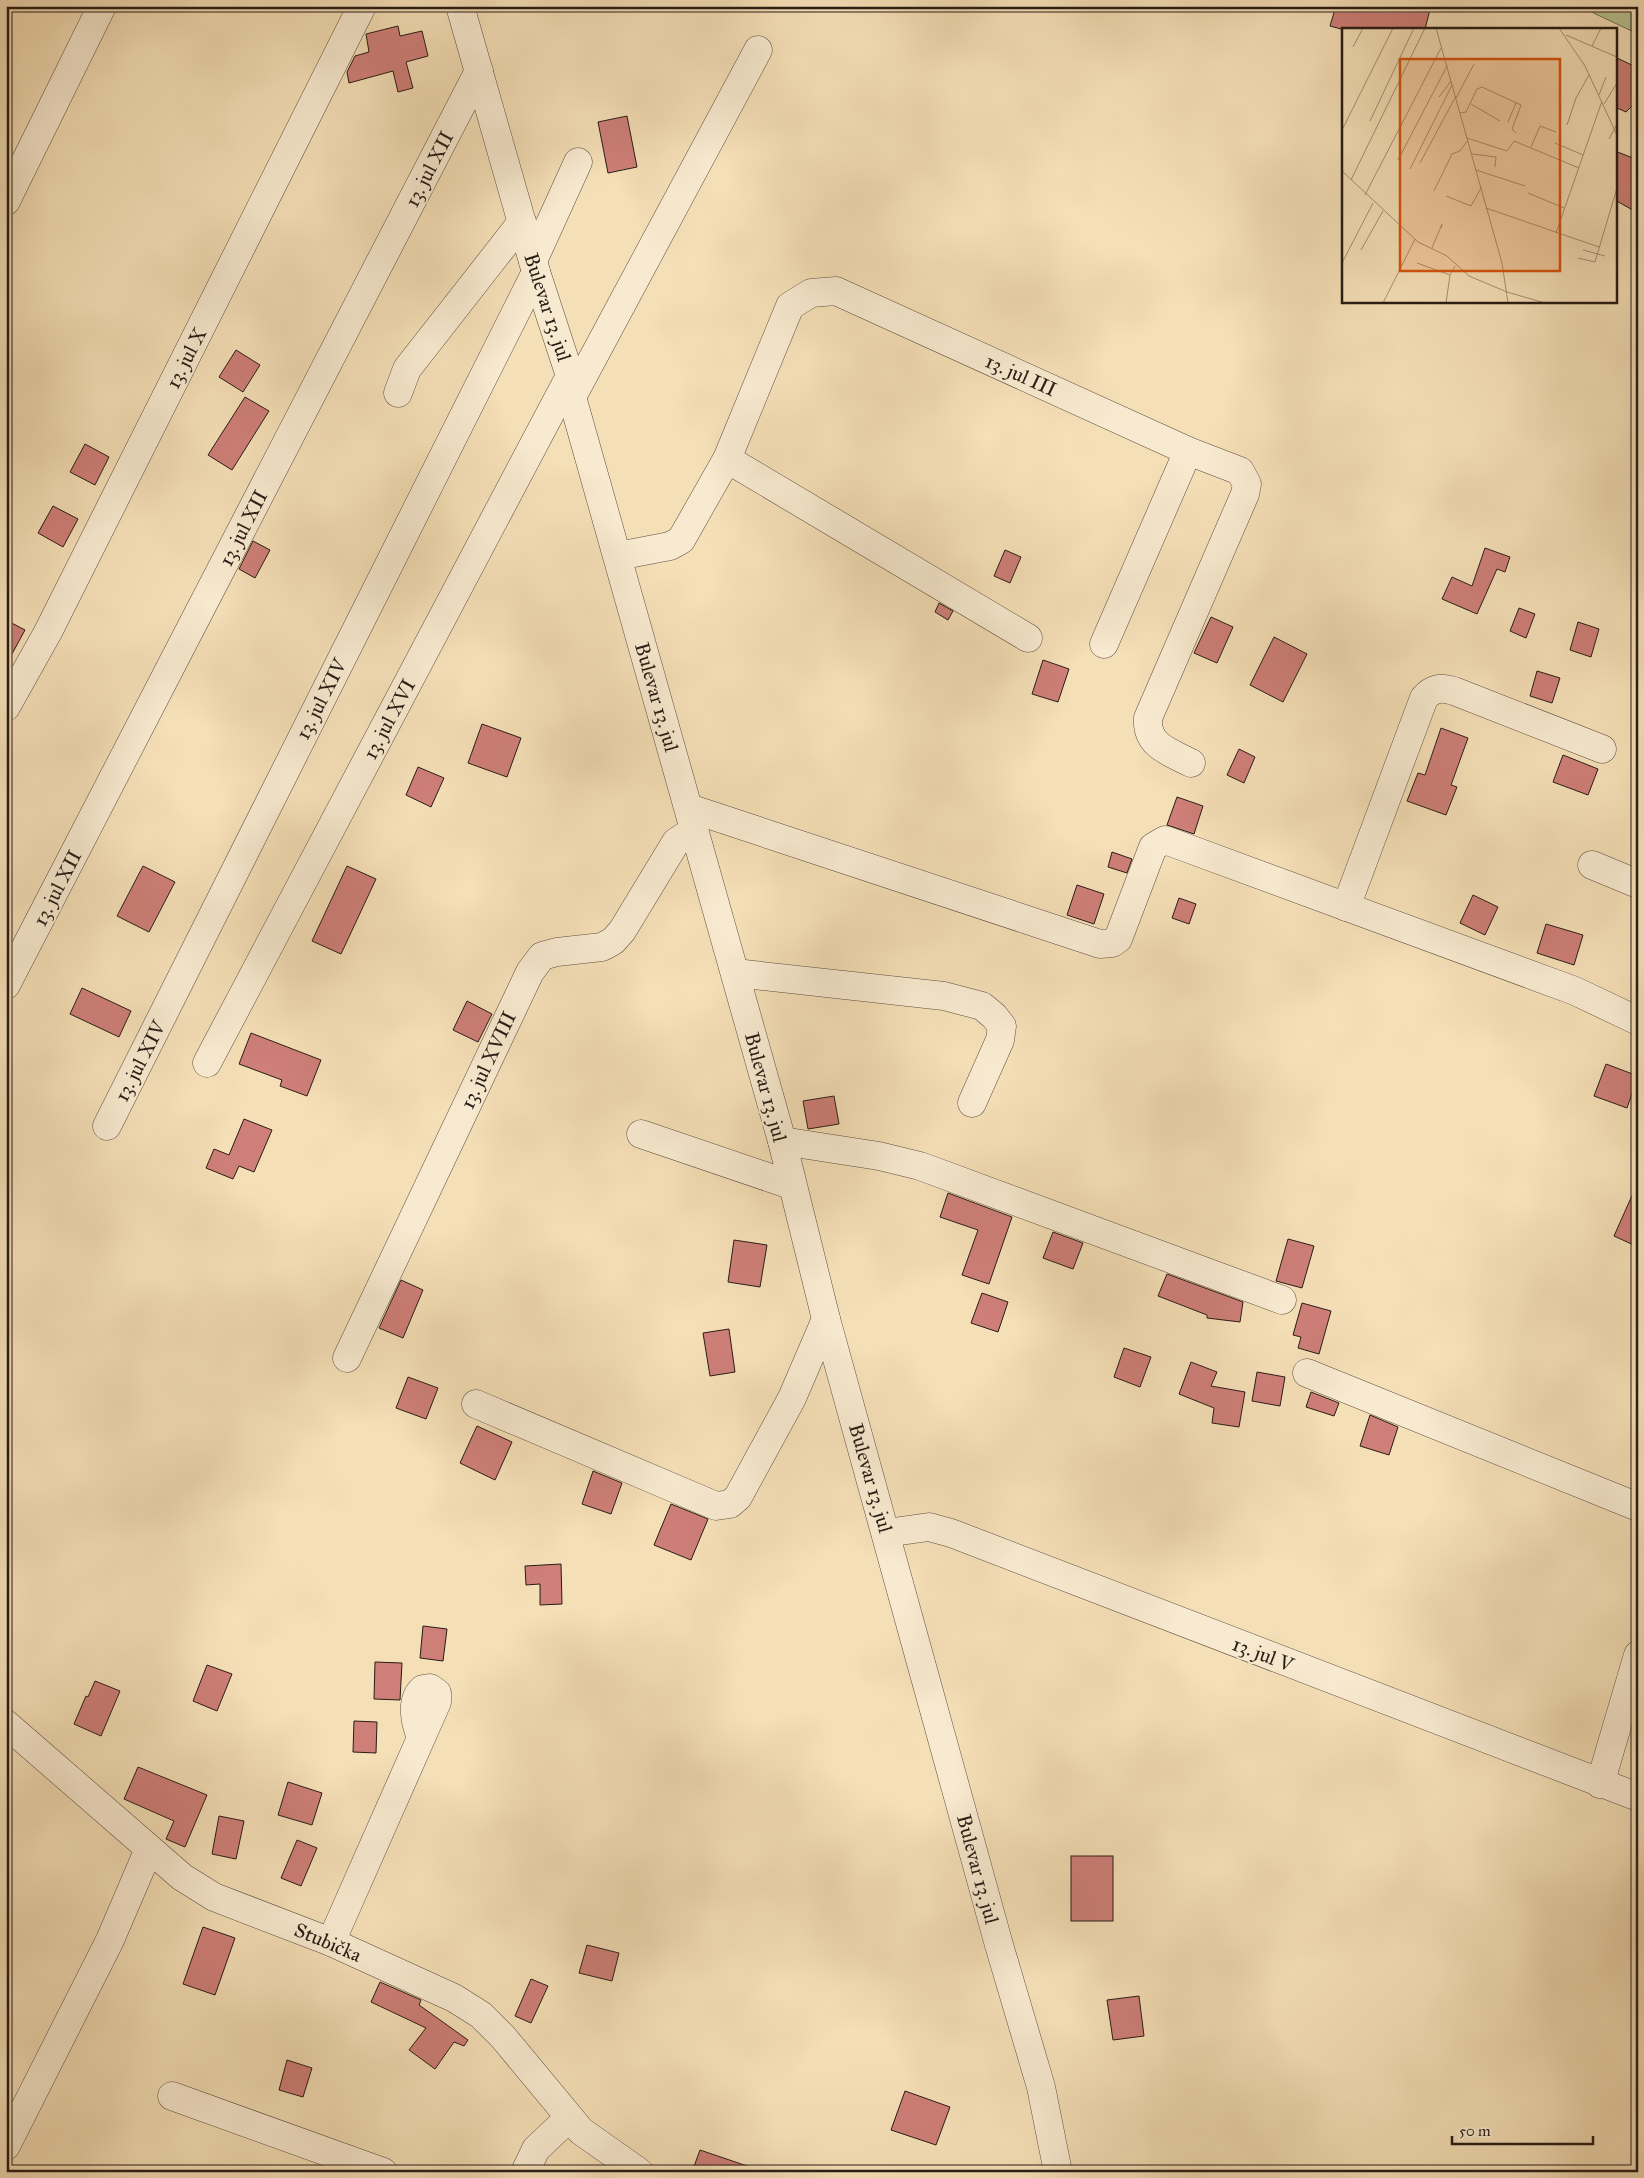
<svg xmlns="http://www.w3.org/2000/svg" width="1644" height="2178" viewBox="0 0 1644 2178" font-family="'IM FELL Great Primer',serif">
	<rect width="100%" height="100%" fill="#f5dfb7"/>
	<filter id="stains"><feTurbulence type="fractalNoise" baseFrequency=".004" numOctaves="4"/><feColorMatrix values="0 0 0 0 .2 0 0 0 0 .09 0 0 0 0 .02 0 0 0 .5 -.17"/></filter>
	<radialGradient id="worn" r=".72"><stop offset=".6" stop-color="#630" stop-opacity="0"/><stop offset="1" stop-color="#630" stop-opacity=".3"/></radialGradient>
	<path fill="#b8c291" stroke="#706f54" d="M1582,6h56v28l-57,-27z"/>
	<g fill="#ce7f78" stroke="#281c16">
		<path d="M1336,6h95l-6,23h-84l-11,-3z"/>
		<path d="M398,26l2,10 22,-5 6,25 -22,6 7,26 -15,4 -5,-21 -44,12 -2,-11 8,-16 14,-4 -3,-18z"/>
		<path d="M1615,57l23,11v32l-12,12 -11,-5z"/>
		<path d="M627,116l10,51 -29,6 -10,-51z"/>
		<path d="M1615,151l23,9v53l-23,-13z"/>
		<path d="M236,350l24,15 -17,27 -24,-15z"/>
		<path d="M245,397l24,14 -37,59 -24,-15z"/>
		<path d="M85,444l24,13 -14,28 -25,-13z"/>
		<path d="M53,506l25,13 -15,28 -25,-14z"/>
		<path d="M253,541l17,9 -15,28 -16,-9z"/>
		<path d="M1485,548l25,9 -5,15 -8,-3 -20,45 -35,-15 10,-22 20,9z"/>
		<path d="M1005,550l16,7 -11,26 -16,-7z"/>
		<path d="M939,603l14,8 -5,9 -13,-8z"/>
		<path d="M1519,608l16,6 -9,24 -16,-7z"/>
		<path d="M1211,617l22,10 -16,36 -23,-10z"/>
		<path d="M6,620l19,10 -19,35z"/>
		<path d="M1578,622l21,7 -8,28 -21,-7z"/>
		<path d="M1274,637l33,17 -24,48 -33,-17z"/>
		<path d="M1043,660l26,9 -11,33 -26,-8z"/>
		<path d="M1537,671l23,7 -8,25 -22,-7z"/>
		<path d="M482,724l39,14 -14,39 -39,-14z"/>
		<path d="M1441,728l27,10 -17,47 6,2 -11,28 -39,-14 11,-28 7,2z"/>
		<path d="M1239,749l16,8 -11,26 -17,-8z"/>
		<path d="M1563,755l35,14 -10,26 -35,-13z"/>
		<path d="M418,767l26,11 -13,29 -25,-12z"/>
		<path d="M1177,797l26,9 -9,28 -27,-9z"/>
		<path d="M1112,852l20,7 -5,14 -19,-6z"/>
		<path d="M143,866l32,16 -26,50 -32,-16z"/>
		<path d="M347,866l29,13 -35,75 -29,-13z"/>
		<path d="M1077,885l27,9 -10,30 -27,-9z"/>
		<path d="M1473,895l25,12 -13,28 -25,-12z"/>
		<path d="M1179,898l17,6 -7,20 -17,-6z"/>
		<path d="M1546,924l37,11 -9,30 -37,-12z"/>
		<path d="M82,988l49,23 -12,26 -49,-23z"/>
		<path d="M467,1001l25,13 -14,28 -25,-12z"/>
		<path d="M251,1033l70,27 -14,36 -27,-10 2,-6 -43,-16z"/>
		<path d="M1606,1064l32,12 -11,32 -33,-12z"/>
		<path d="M834,1096l5,28 -31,5 -5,-28z"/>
		<path d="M244,1119l28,11 -18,42 -15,-6 -6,13 -27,-11 8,-19 15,6z"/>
		<path d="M1638,1182v65l-24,-11z"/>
		<path d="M948,1193l64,24 -23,67 -27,-9 16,-45 -38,-13z"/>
		<path d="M1053,1232l30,11 -10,26 -30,-11z"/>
		<path d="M1288,1239l26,7 -12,42 -26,-7z"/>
		<path d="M734,1240l33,5 -7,42 -32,-5z"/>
		<path d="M1167,1274l76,28 -3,20 -33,-4v-3l-49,-19z"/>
		<path d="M401,1280l22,10 -20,48 -24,-10z"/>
		<path d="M982,1293l26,9 -10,30 -27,-9z"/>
		<path d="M1302,1303l29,8 -12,43 -21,-6 3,-11 -8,-2z"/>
		<path d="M729,1329l6,43 -25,4 -7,-43z"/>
		<path d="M1124,1348l27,9 -11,30 -26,-10z"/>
		<path d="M1191,1362l26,10 -6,14 34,6 -6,35 -27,-4 2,-15 -35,-14z"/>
		<path d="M1257,1372l28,5 -5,29 -28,-5z"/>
		<path d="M408,1377l30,11 -12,31 -30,-11z"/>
		<path d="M1311,1392l28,11 -5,13 -28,-9z"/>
		<path d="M1370,1415l28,12 -9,28 -29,-9z"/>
		<path d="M477,1426l35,16 -17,38 -35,-17z"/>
		<path d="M593,1471l29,12 -11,31 -29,-10z"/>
		<path d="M671,1504l37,15 -17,41 -37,-15z"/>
		<path d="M561,1564l1,40 -22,1v-21l-14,1 -1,-19z"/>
		<path d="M423,1626l24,3 -4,32 -23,-3z"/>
		<path d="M375,1662l27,1 -2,37 -26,-1z"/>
		<path d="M207,1665l25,9 -15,37 -24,-10z"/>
		<path d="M95,1681l25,10 -19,45 -27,-12 12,-28 2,1z"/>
		<path d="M354,1721l23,1 -1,31 -23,-1z"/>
		<path d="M138,1767l69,28 -22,52 -19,-8 8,-18 -50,-22z"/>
		<path d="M288,1782l34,11 -10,32 -34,-10z"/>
		<path d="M219,1816l25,5 -8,38 -24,-5z"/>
		<path d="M297,1840l20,8 -16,38 -20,-8z"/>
		<rect x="1071" y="1856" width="42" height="65"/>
		<path d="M203,1927l32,11 -20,57 -32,-11z"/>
		<path d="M587,1945l32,8 -7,28 -33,-8z"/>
		<path d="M531,1979l17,7 -17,37 -16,-7z"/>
		<path d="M380,1982l41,18 -2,5 49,35 -4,6 -10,-4 -19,27 -26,-19 17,-22 -55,-26z"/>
		<path d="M1139,1996l5,40 -31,4 -6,-40z"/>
		<path d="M287,2060l25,8 -9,29 -24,-7z"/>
		<path d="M905,2091l45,16 -14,38 -45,-15z"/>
		<path d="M700,2150l56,19 -1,3h-63z"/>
	</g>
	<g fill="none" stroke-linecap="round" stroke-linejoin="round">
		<defs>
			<g id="minor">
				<path d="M460,6l76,266 34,104 2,21 210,744 44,178 173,626 42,142 17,85"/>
				<path d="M6,201l96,-195"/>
				<path d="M533,261l45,-99"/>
				<path d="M398,393l9,-24 115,-147"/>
				<path d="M572,397l186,-347"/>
				<path d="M727,459l301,179"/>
				<path d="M618,556l52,-10 11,-6 46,-81 63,-153 21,-13 25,-2 352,160 52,20 7,13 -2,10 -97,224c-2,28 22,34 43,45"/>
				<path d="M1104,644l84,-193"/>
				<path d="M6,707l42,-75 314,-626"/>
				<path d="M689,808l411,136 12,-1 6,-4 35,-92 12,-7 410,151 63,30"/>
				<path d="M1592,865l46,19"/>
				<path d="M1346,907l78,-209c9,-10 17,-11 30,-7l148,58"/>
				<path d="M735,973l209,23 38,10 12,10 8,10 -2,14 -28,63"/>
				<path d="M6,985l473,-914"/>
				<path d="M207,1063l363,-687"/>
				<path d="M107,1126l429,-854"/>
				<path d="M641,1134l150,51"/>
				<path d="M782,1141l97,15 41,10 362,134"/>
				<path d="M347,1358l183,-386 12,-16 15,-4 45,-5 11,-6 9,-10 54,-89 18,-12"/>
				<path d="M1307,1373l331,134"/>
				<path d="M476,1404l240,102 14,-2 8,-7 54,-99 34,-79"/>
				<path d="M886,1533l43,-6 22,6 687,264"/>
				<path d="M6,1724l176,153 32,20 117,45 123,56 27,17 22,22 78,94 58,41"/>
				<path d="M1600,1784l38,-129"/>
				<path d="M331,1942l106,-240v-9l-7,-5 -7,1c-13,11 -8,34 -2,48"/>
				<path d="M172,2096l211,76"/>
				<path d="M6,2146l104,-206 39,-91"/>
				<path d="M525,2172l11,-23 33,-31"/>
			</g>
		</defs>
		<use href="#minor" stroke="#5b4d3e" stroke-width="29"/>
		<use href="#minor" stroke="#f8ead0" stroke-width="28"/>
	</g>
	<g text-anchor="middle" stroke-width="4" stroke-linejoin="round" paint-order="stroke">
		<g font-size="20" fill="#281c16" stroke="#f8ead0">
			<text transform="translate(429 169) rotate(-63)" y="7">13. jul XII</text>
			<text transform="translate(548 307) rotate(72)" y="7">Bulevar 13. jul</text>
			<text transform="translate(186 358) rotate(-63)" y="7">13. jul X</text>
			<text transform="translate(1021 375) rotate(24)" y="7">13. jul III</text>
			<text transform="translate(243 528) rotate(-63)" y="7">13. jul XII</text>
			<text transform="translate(657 697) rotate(74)" y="7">Bulevar 13. jul</text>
			<text transform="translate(321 699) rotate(-63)" y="7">13. jul XIV</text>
			<text transform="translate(389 719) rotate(-62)" y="7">13. jul XVI</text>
			<text transform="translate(57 888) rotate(-63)" y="7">13. jul XII</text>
			<text transform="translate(488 1060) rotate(-65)" y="7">13. jul XVIII</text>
			<text transform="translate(140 1061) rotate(-63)" y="7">13. jul XIV</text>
			<text transform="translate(766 1087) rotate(75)" y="7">Bulevar 13. jul</text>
			<text transform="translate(871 1478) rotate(74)" y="7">Bulevar 13. jul</text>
			<text transform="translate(1263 1654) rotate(21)" y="7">13. jul V</text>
			<text transform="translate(978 1869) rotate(75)" y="7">Bulevar 13. jul</text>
			<text transform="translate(328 1942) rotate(23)" y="7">Stubička</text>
		</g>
	</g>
	<g transform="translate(1342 28)">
		<rect width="275" height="275" fill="#f5dfb7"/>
		<path fill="none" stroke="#a39177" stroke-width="1" d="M94,0l66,235 6,40M217,0l26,38 32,69M224,7l51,22M250,18l9,-18M11,19l10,-19M257,67l7,-18M97,69l12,-16M114,70l18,-34M129,76l29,17M262,76l13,-21M118,85l6,-1 11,-23 5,-2 39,18 -9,24 4,4M28,93l44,-93M166,94l8,-19M225,97l9,-27 13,-23M0,102l51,-102M125,110l40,13 7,-10 65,27M267,111l8,-15M213,115l28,12M189,119l9,-21 16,6M130,126l24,3 -1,10M56,132l49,-94M78,135l36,-67M68,141l42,-84M134,142l49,16M0,143l76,71 29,14 22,20 38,16 38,11M9,152l74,-152M92,163l18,-37 8,-3 8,-11M186,165l36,15M23,167l76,-147M104,168l25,10 10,-18M144,180l113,39M214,205l46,-132M90,220l10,-24 -1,4M19,222l22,-39M241,222l22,6M236,230l17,4 22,-74M0,235l31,-60M75,235l33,12M41,275l32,-64M104,275l4,-28 5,-9"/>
		<path fill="#d5530d" fill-opacity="0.15" stroke="#d5530d" stroke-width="2.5" d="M58,31h160v212h-160z"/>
		<rect width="275" height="275" fill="none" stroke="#281c16" stroke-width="2.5"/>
	</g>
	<rect width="1644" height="2178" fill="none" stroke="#f5dfb7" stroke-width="25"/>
	<rect x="8" y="8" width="1629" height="2163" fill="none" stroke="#281c16" stroke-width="2.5"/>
	<rect x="12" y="12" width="1619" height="2153" fill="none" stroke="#281c16"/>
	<path d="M1452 2136v8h141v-8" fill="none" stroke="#281c16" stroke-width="2.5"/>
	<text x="1459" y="2136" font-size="15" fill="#281c16" stroke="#f8ead0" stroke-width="4" paint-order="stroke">50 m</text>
	<rect width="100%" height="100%" filter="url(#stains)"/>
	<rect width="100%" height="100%" fill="url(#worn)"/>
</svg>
